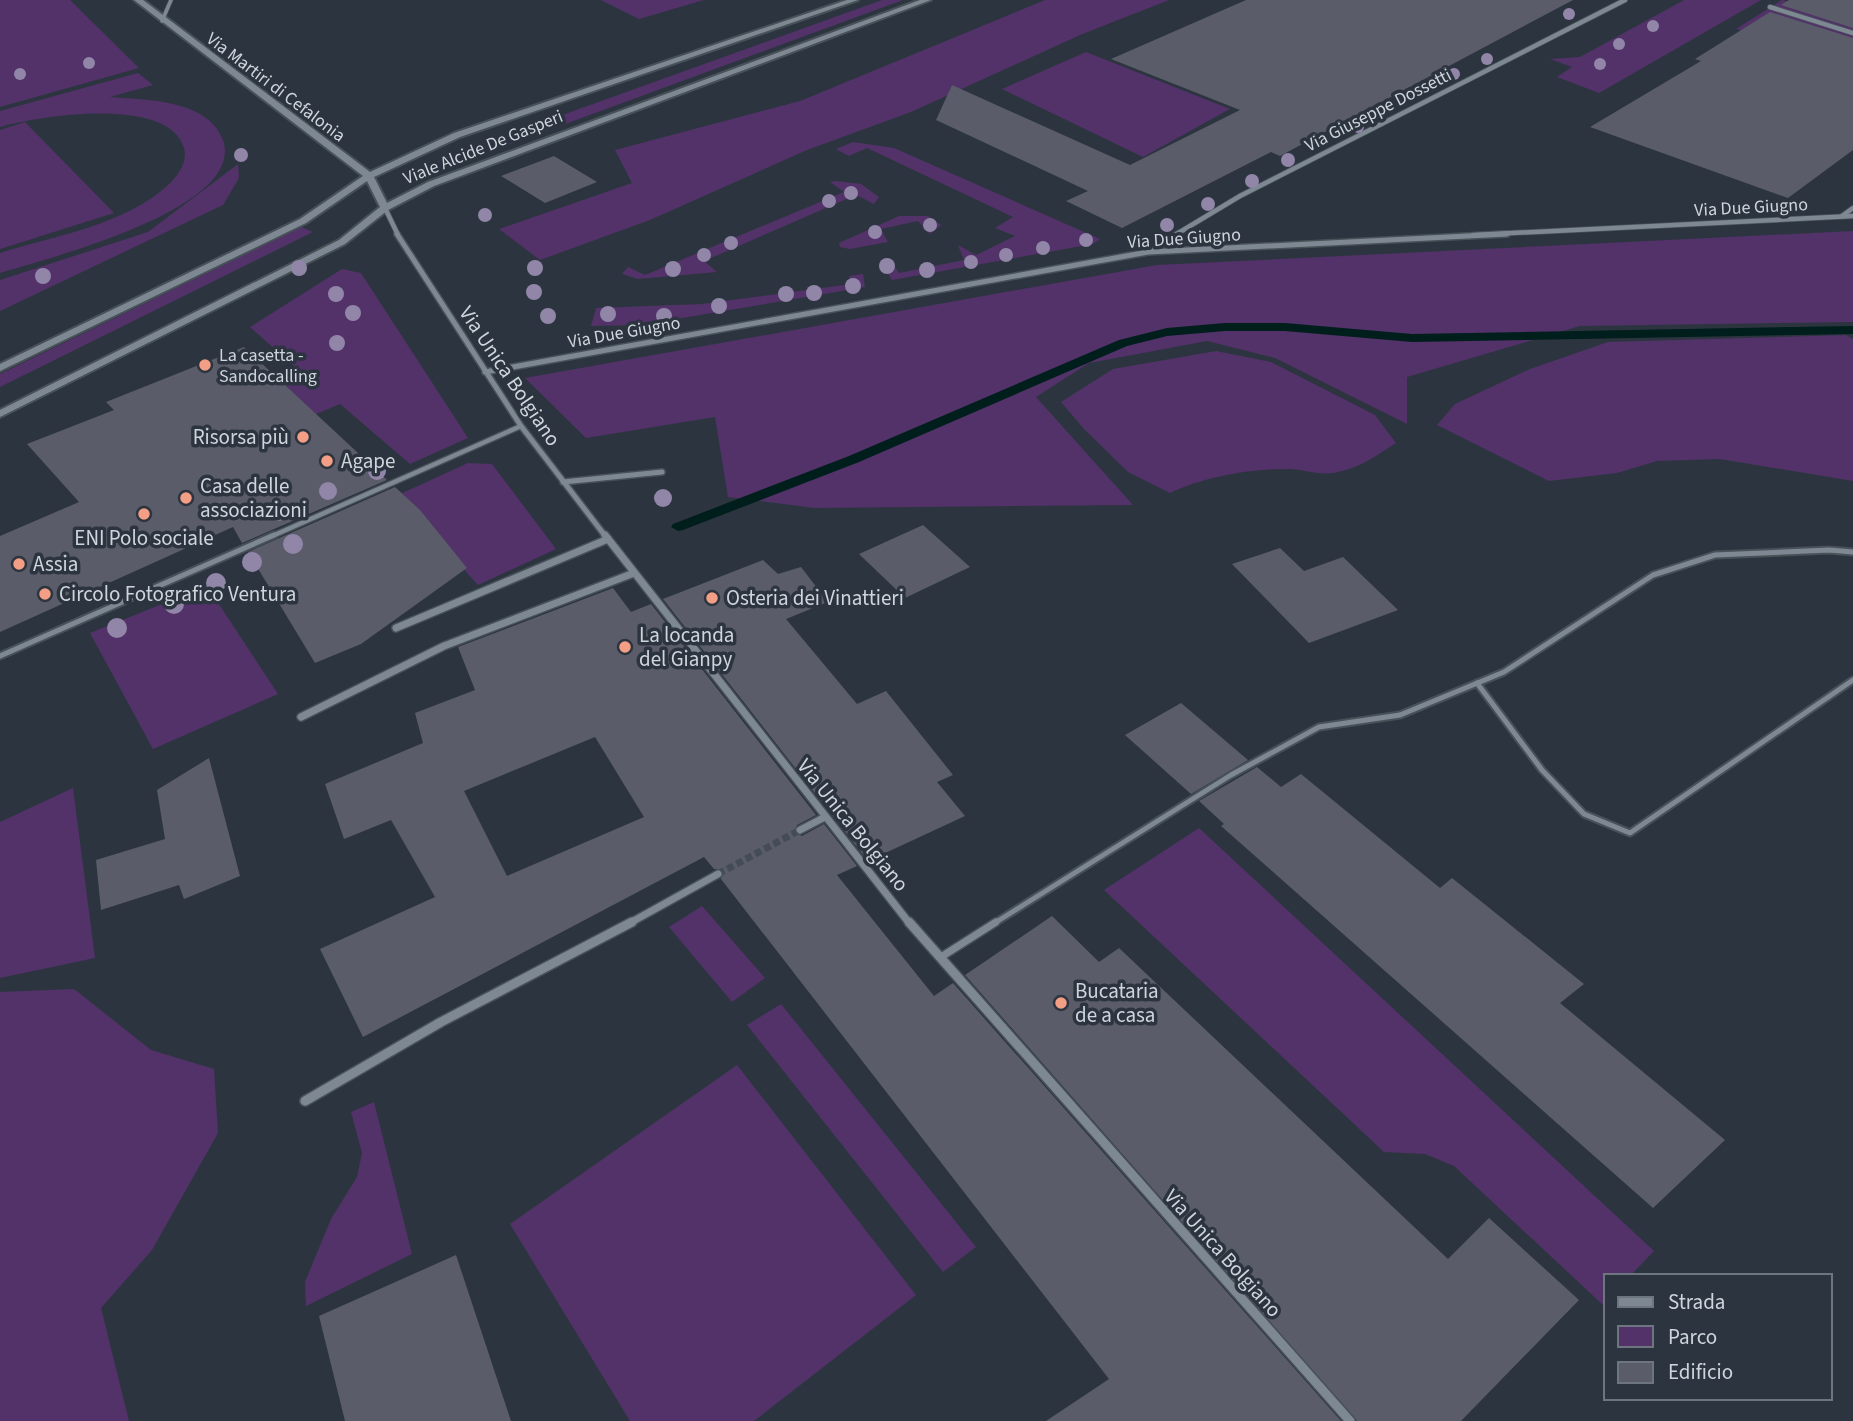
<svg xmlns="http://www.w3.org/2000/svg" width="1853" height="1421" viewBox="0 0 1853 1421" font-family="'Source Sans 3',sans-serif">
	<rect width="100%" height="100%" fill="#2c353f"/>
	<g fill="#523269">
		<path d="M0,0h70l69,68 -139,39z"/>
		<path d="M601,0h103l-65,19z"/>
		<path d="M882,0h21l-466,171 -7,-4 11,-8 35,-13z"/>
		<path d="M1045,0h124l-89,35 -169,77 -104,38 -157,70 -110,40 -41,-31 133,-46 -17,-33 185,-49z"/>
		<path d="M1684,0h77l-162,93 -42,-16 15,-10 -22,-8 30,-2z"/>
		<path d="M1782,0l71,19v44l-117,-34z"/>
		<path d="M1086,52l144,57 -87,48 -141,-68z"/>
		<path d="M138,73l15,12 -43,12c35,3 98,2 113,43 24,69 -178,119 -223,133v-20c54,-17 125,-28 168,-68 10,-9 20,-23 16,-37 -15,-53 -146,-32 -184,-21v-16z"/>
		<path d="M25,122l89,91 -114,36v-119z"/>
		<path d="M853,142l41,6 206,91 -7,5 -201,36 -11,-17 10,-2 8,12 65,-13 -6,-15 18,10 39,-19 -20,-8 18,-11 -146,-69 -18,8 -13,-7z"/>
		<path d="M238,164l1,14 -16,27 -223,106v-31l148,-48z"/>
		<path d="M836,181l25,3 18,13 -5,7 -18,-9 -152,66 13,11 -79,7 -16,-5 6,-7 17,8 199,-83 -14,-10z"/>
		<path d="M899,216h29l13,9 -11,9 -12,-13 -37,8 7,13 -38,7 -10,-2 -1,-4z"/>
		<path d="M301,227l12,5 -313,155v-13z"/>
		<path d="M1853,231v91l-273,4 -173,51v47l-132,-66 -68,-17 -118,22 -53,34 97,108 -319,3 -86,-11 -13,-80 -129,21 -61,-60 632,-113z"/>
		<path d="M342,269l19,4 107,165 -58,26 -70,-60 -31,13 -146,13 135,-60 -48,-43z"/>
		<path d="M863,274l2,13 -224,38 -50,1 5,-18 106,-4 150,-20 -3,-8z"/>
		<path d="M1846,335l7,4v142l-133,-22 -63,2 -40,12 -68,8 -112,-56 18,-21 75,-35 78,-27z"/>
		<path d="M1216,351l55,11 104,53 21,28c-20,13 -38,26 -63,30 -13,2 -29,-3 -42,-4 -37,-1 -88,8 -121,24l-42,-21 -44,-43 -23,-27 52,-33z"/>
		<path d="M468,463l24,1 64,85 -78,36 -60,-66 -68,-2z"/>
		<path d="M207,586l71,108 -125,55 -63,-116z"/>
		<path d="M73,788l22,170 -95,20v-156z"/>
		<path d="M1199,828l455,423 -24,25h-24v25l-3,4 -149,-139 -29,-12 -41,-2 -280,-262z"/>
		<path d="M702,906l63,72 -33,24 -63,-75z"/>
		<path d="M74,989l77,61 63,19 4,64 -66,117 -51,58 28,113h-129v-429z"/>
		<path d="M781,1004l195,243 -33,25 -196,-247z"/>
		<path d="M737,1065l179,230 -162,126h-124l-120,-197z"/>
		<path d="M374,1102l38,152 -106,52 -1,-24 26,-63 26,-42 5,-24 -11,-41z"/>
	</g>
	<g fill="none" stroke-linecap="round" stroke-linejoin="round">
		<path fill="#001e1c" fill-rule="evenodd" d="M1225,323h60l127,11 441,-8v8l-441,8 -127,-11h-60l-58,5 -40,10 -268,116 -176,68 -5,1 -7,-4 2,-3 176,-68 270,-116 48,-12z"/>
	</g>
	<g fill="#5a5c69" fill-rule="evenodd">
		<path d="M1246,0h327l-293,156 -9,-4 -149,76 -56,-27 22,-10 -152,-71 16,-35 178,80 110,-55 -129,-51z"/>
		<path d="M1789,0h64v28l-72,-23z"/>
		<path d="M1770,12l83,26v112l-65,48 -198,-71 111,-66 -6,-2z"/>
		<path d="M554,156l43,26 -52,21 -44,-27z"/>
		<path d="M244,347l143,133 -145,63 -9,-16 -233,105v-96l79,-34 -52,-58 87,-34 -8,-8z"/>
		<path d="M395,487l25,23 47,58 -106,76 -46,19 -67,-111z"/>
		<path d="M923,525l47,42 -65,31 -46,-44z"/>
		<path d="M1280,548l24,23 39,-14 55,53 -89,33 -77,-79z"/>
		<path d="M763,560l15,14 23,-7 27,35 -42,17 71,85 29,-13 67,84 -16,7 28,34 -97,45 -205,-262z"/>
		<path d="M613,588l18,24 20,-8 165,211 -19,10 -2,8 7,3 22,-12 33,42 -20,9 97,121 19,-13 388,438h-295l63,-42 -388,-500 2,-9 -9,-1 -10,-12 -341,180 -43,-88 115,-52 -44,-77 -47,19 -19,-55 98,-41 -8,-30 60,-23 -17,-43zM595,737l49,80 -137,59 -43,-85z"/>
		<path d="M1181,703l67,57 -57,34 -66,-59z"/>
		<path d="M209,758l31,118 -56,23 -5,-14 -78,25 -5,-50 69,-21 -8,-49z"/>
		<path d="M1257,767l24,20 20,-13 139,114 12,-10 132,106 -24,19 165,137 -72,68 -432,-382 3,-2 -25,-23z"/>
		<path d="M1052,916l47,46 20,-14 329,311 41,-41 90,82 -118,121h-104l-392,-446z"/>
		<path d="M456,1255l55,166h-166l-26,-105z"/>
	</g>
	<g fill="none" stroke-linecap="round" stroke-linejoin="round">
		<path stroke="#444d57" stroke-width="7" stroke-dasharray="7 3.5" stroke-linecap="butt" d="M718,874l82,-44"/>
		<defs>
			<path id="lane-far3" d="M162,21l9,-21"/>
			<path id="lane-far2" d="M270,537l251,-111"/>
			<g id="lane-far1">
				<path d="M0,656l274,-121"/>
				<path d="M1477,683l65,87 42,44 46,19 223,-153"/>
				<path d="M993,924l238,-149 88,-48 81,-12 104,-43 149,-97 62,-20 114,-5 24,2"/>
			</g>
			<path id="lane" d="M941,957l55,-35"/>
			<g id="street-far3">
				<path d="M1770,7l83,26"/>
				<path d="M385,208l13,27"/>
				<path d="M1842,216l11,-8"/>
				<path d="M1175,235l65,-39 385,-196"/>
				<path d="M1473,235l380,-19"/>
			</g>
			<g id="street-far2">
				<path d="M397,234l124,192 85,111"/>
				<path d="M1151,250l27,-16"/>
				<path d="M485,372l663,-120 359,-18"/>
				<path d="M563,482l99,-10"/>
			</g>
			<g id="street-far1">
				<path d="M605,535l305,389"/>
				<path d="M396,628l212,-89"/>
				<path d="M301,717l143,-71 190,-73"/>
				<path d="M800,830l25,-13"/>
				<path d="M628,924l90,-50"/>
			</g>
			<g id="street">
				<path d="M909,922l441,499"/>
				<path d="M305,1101l136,-79 191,-100"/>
			</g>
			<path id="secondary" d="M134,0h9l227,172 84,-39 393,-133h11l-398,137 -86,40 13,26 41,-21 492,-182h11l-497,186 -46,24 -43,34 -345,173v-7l339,-170 41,-33 -13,-26 -61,42 -306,148v-7l300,-145 63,-43z"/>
		</defs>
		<use href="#lane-far3" stroke="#485158" stroke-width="5"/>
		<use href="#lane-far2" stroke="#485158" stroke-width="7"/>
		<use href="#lane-far1" stroke="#485158" stroke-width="9"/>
		<use href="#lane" stroke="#485158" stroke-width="10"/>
		<use href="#street-far3" stroke="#485158" stroke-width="6"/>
		<use href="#street-far2" stroke="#485158" stroke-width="8"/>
		<use href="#street-far1" stroke="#485158" stroke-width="10"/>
		<use href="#street" stroke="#485158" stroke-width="12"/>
		<use href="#secondary" stroke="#485158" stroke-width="4"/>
		<use href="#lane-far3" stroke="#7d8893" stroke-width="3.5"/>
		<use href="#lane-far2" stroke="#7d8893" stroke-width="4.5"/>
		<use href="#lane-far1" stroke="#7d8893" stroke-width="5"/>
		<use href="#lane" stroke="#7d8893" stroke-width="7"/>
		<use href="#street-far3" stroke="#7d8893" stroke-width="4.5"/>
		<use href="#street-far2" stroke="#7d8893" stroke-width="5"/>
		<use href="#street-far1" stroke="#7d8893" stroke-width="7"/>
		<use href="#street" stroke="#7d8893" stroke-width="9"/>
		<use href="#secondary" fill="#7d8893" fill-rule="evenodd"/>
	</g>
	<g fill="#9186a8">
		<circle cx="1569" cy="14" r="6"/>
		<circle cx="1653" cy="26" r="6"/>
		<circle cx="1619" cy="44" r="6"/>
		<circle cx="1487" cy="59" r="6"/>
		<circle cx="89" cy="63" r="6"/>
		<circle cx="1600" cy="64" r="6"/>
		<circle cx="20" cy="74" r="6"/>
		<circle cx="1454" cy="74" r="6"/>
		<circle cx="1358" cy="127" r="6"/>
		<circle cx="241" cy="155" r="7"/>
		<circle cx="1288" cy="160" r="7"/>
		<circle cx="1252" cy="181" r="7"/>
		<circle cx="851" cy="193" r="7"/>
		<circle cx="829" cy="201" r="7"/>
		<circle cx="1208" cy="204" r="7"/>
		<circle cx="485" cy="215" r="7"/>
		<circle cx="930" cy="225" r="7"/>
		<circle cx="1167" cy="225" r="7"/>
		<circle cx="875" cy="232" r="7"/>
		<circle cx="1086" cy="240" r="7"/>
		<circle cx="731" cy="243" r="7"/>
		<circle cx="1043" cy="248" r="7"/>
		<circle cx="704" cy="255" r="7"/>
		<circle cx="1006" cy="255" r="7"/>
		<circle cx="971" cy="262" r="7"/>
		<circle cx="887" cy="266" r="8"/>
		<circle cx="299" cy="268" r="8"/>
		<circle cx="535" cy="268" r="8"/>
		<circle cx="673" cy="269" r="8"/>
		<circle cx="927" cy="270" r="8"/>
		<circle cx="43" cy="276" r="8"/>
		<circle cx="853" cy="286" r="8"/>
		<circle cx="534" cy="292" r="8"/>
		<circle cx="814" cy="293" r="8"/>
		<circle cx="336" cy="294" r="8"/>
		<circle cx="786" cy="294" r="8"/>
		<circle cx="719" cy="306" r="8"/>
		<circle cx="353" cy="313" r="8"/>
		<circle cx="608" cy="314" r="8"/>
		<circle cx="548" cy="316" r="8"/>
		<circle cx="664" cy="316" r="8"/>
		<circle cx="337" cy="343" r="8"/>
		<circle cx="377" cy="471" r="9"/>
		<circle cx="328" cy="491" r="9"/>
		<circle cx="663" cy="498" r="9"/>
		<circle cx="278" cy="512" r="9"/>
		<circle cx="293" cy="544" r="10"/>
		<circle cx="252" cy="562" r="10"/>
		<circle cx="216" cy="583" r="10"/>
		<circle cx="174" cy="604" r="10"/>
		<circle cx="117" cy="628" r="10"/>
	</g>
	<g fill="#f39f85" stroke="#2c353f" stroke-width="2.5">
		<circle cx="205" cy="365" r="7"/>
		<circle cx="303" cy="437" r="7"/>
		<circle cx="327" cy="461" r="7"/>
		<circle cx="186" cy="498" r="7"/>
		<circle cx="144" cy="514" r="7"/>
		<circle cx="19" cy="564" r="7"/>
		<circle cx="45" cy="594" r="7"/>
		<circle cx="712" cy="598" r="7"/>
		<circle cx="625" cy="647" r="7"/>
		<circle cx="1061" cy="1003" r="7"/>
	</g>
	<g text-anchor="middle" stroke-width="7" stroke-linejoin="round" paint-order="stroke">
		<g font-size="18" fill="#cfd5dc" stroke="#2c353f">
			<text transform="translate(276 87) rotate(37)" y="6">Via Martiri di Cefalonia</text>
			<text transform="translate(1378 110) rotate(-27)" y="6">Via Giuseppe Dossetti</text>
			<text transform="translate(483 147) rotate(-22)" y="6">Viale Alcide De Gasperi</text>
			<text transform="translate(1751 207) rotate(-3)" y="6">Via Due Giugno</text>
			<text transform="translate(1184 238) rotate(-4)" y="6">Via Due Giugno</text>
			<text transform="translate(624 332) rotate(-10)" y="6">Via Due Giugno</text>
		</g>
		<g font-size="18" fill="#cfd5dc" stroke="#2c353f" text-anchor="start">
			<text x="219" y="361">La casetta -<tspan x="219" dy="21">Sandocalling</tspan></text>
		</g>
		<g font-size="21" fill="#cfd5dc" stroke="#2c353f">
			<text transform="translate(510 376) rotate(56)" y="7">Via Unica Bolgiano</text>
			<text transform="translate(853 825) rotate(51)" y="7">Via Unica Bolgiano</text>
			<text transform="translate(1223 1253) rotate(48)" y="7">Via Unica Bolgiano</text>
		</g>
		<g font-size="21" fill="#cfd5dc" stroke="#2c353f" text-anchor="start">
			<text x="289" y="444" text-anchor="end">Risorsa più</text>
			<text x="341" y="468">Agape</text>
			<text x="200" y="493">Casa delle<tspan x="200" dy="24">associazioni</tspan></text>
			<text x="144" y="545" text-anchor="middle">ENI Polo sociale</text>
			<text x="33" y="571">Assia</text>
			<text x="59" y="601">Circolo Fotografico Ventura</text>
			<text x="726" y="605">Osteria dei Vinattieri</text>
			<text x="639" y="642">La locanda<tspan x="639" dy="24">del Gianpy</tspan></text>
			<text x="1075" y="998">Bucataria<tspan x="1075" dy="24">de a casa</tspan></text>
		</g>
	</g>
	<rect x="1604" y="1274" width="228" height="126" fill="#2c353f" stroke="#6d757e" stroke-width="2"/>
	<rect x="1618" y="1297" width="35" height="10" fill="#7d8893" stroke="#6d757e" stroke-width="2"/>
	<text x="1668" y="1309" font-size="21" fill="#cfd5dc">Strada</text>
	<rect x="1618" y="1326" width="35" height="21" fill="#523269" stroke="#6d757e" stroke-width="2"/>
	<text x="1668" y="1344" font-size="21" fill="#cfd5dc">Parco</text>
	<rect x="1618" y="1362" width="35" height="21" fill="#5a5c69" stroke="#6d757e" stroke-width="2"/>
	<text x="1668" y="1379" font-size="21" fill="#cfd5dc">Edificio</text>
</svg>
